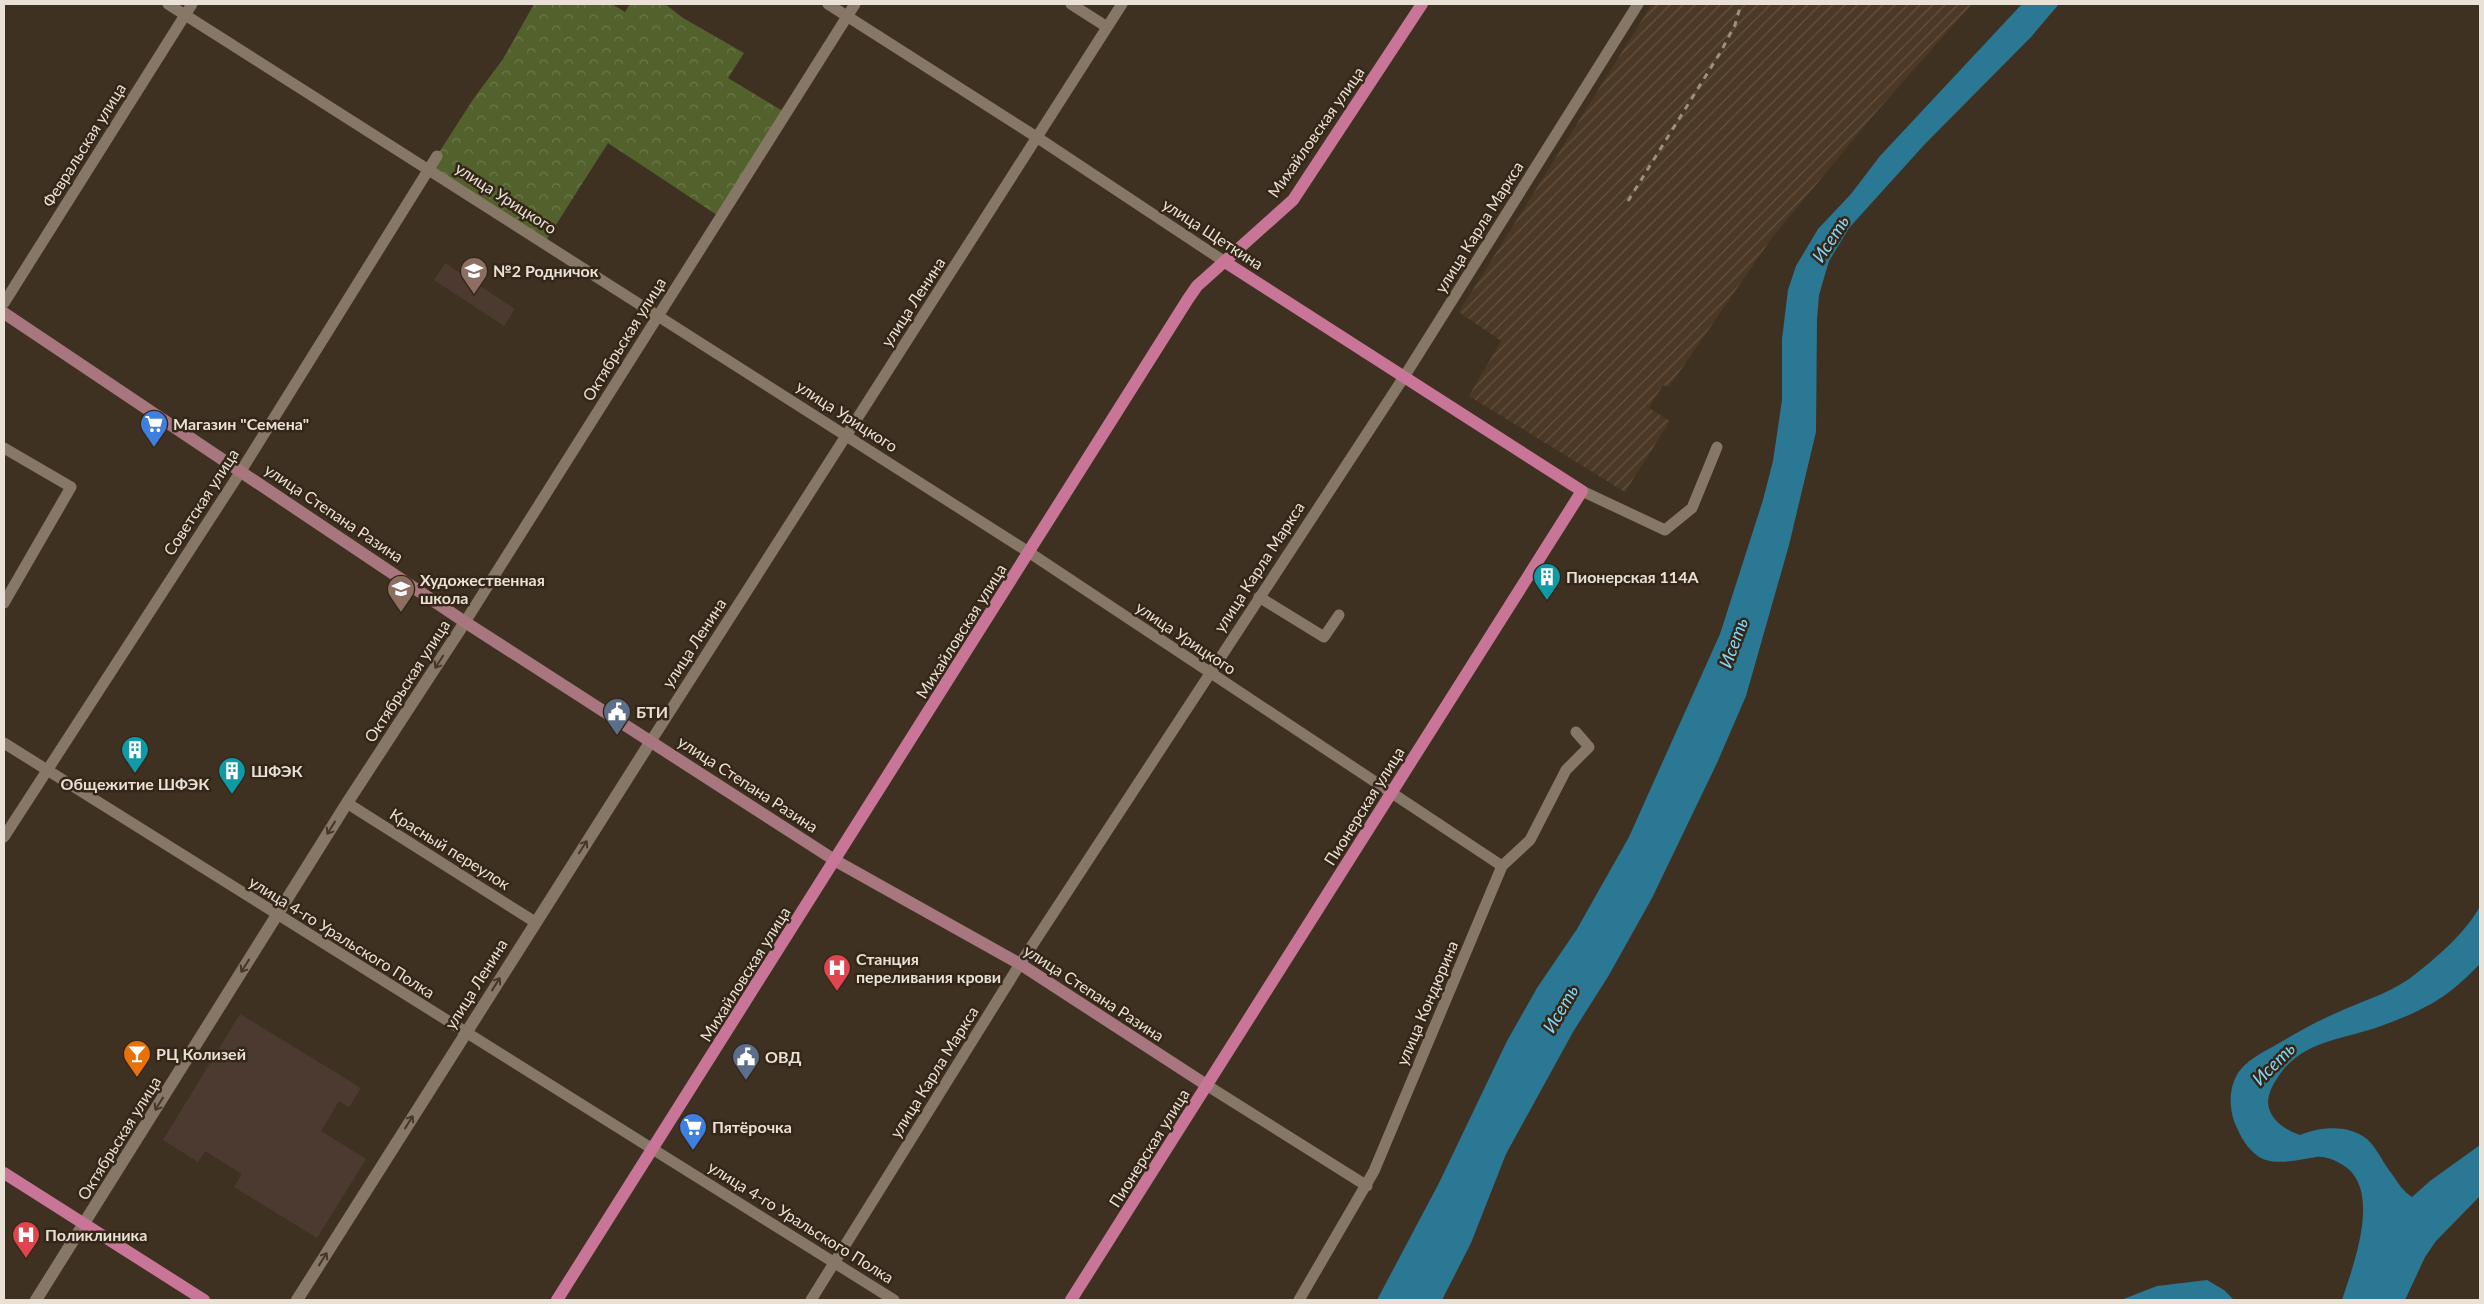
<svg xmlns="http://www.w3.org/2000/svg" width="2484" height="1304" viewBox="0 0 2484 1304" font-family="Lato,sans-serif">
	<defs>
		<pattern id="industrial-furrows" width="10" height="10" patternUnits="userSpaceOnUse" patternTransform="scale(1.25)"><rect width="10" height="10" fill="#4b3825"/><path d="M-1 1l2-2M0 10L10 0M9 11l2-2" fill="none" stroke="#655444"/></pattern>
		<pattern id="forest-crowns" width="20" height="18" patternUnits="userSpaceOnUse" patternTransform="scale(1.25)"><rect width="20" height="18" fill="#53622d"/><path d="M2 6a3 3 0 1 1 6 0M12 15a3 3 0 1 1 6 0" fill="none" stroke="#6c784b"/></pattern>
	</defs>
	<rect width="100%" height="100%" fill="#3f3122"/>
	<path fill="url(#industrial-furrows)" d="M1652,4h320l-95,107 -106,128 -102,148 -6,-2 -14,23 21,13 -45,71 -156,-96 32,-55 -42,-29z"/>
	<g fill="#4c3a30">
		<path d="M445,263l70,46 -11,17 -70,-46z"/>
		<path d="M240,1014l121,74 -12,19 -10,-6 -18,30 45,28 -49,79 -83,-51 8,-13 -37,-23 -7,11 -35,-22z"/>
	</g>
	<path fill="url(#forest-crowns)" d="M534,4h78l13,8 5,-8h35l18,14 61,35 -16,25 58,35 -66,104 -112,-74 -63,99 -116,-74 45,-70 29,-39z"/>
	<g fill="#2a7893">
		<path d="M2022,4h37l-28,33 -107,108 -75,83 -20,33 -10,34 -2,24 -1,113 -27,113 -43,151 -29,67 -65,135 -43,77 -36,57 -67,122 -35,89 -29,57h-65l62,-117 68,-142 30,-53 40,-59 52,-92 91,-203 43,-134 10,-39 9,-61v-61l6,-49 8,-24 22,-37 33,-35 29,-38z"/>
		<path d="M2480,906v58c-17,17 -35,34 -57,44 -13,7 -28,13 -42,18 -38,14 -79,14 -103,51 -5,7 -9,15 -10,24 0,18 17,29 32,34 21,-8 47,-11 67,4 10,9 16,24 25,35 6,9 11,17 20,23l18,-16 50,-36v51l-44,45 -11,16 -20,43h-63c11,-34 42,-113 -1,-136 -8,-5 -17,-8 -25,-7 -19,3 -47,11 -62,-4 -10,-9 -15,-20 -20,-32 -5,-16 -5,-33 4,-48 8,-12 23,-20 36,-27 19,-11 39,-23 60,-32 25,-12 52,-19 75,-35 24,-18 58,-47 71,-73z"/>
		<path d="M2207,1280l17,10 10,10h-113l36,-14z"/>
	</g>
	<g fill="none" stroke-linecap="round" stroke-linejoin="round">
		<g stroke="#877766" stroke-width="11">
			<path d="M168,4l862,549 472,313"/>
			<path d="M828,4l210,134 187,124"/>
			<path d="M1071,4l36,23"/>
			<path d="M4,303l188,-299"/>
			<path d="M4,448l67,39 -67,116"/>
			<path d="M1582,491l83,39 27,-22 25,-61"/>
			<path d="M1259,597l65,40 15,-22"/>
			<path d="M465,622l390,-618"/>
			<path d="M651,741l471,-737"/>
			<path d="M4,743l890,557"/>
			<path d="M347,803l188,119"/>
			<path d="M4,837l237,-366 196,-315"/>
			<path d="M1208,1086l159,100"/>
			<path d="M811,1300l209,-336 384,-587 234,-373"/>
			<path d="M1299,1300l75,-129 128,-305 28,-26 36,-70 23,-23 -13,-15"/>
		</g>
		<g stroke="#877766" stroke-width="12">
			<path d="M36,1300l311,-497 118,-181"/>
			<path d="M297,1300l354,-559"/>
		</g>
		<path stroke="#a7767f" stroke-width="12" d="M4,313l461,309 371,239 184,103 188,122"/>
		<g stroke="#c87598" stroke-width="12">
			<path d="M4,1173l200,127"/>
			<path d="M557,1300l631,-1001 9,-13 96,-86 129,-196"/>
			<path d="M1071,1300l511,-809 -357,-229"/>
		</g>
		<path stroke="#9b9083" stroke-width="3" stroke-dasharray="6 6" stroke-linecap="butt" d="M1628,201l92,-148 15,-28 6,-21"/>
	</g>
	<defs><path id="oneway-shaft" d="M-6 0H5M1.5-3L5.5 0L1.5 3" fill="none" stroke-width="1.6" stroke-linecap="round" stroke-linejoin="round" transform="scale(1.25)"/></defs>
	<g stroke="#453728">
		<use href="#oneway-shaft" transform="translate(439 662) rotate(123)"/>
		<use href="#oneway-shaft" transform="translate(331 828) rotate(122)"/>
		<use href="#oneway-shaft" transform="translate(583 847) rotate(-57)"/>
		<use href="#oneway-shaft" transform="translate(245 966) rotate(122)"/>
		<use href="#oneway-shaft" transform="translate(496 984) rotate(-58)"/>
		<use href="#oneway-shaft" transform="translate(159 1104) rotate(122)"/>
		<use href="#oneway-shaft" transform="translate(409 1122) rotate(-58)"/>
		<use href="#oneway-shaft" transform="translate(323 1259) rotate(-58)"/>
	</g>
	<defs>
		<symbol id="school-pin" viewBox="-11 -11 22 30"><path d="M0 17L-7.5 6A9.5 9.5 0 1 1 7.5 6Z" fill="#8d6e63" stroke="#342718"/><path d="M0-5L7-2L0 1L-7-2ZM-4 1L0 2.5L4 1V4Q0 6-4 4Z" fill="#fff"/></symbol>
		<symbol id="supermarket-pin" viewBox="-11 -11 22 30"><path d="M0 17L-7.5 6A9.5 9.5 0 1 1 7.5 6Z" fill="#3f7fe0" stroke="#342718"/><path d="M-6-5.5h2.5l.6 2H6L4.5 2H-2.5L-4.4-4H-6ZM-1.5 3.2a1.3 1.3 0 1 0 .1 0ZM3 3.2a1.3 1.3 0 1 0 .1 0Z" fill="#fff"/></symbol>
		<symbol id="building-pin" viewBox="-11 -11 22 30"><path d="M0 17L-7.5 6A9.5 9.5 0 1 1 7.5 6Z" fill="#0f9aa8" stroke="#342718"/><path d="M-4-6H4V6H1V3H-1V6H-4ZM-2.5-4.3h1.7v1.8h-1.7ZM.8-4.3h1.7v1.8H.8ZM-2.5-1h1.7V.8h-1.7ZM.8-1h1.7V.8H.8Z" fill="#fff"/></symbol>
		<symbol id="civic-pin" viewBox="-11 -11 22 30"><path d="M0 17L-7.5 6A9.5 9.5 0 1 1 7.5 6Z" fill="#5c6f8a" stroke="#342718"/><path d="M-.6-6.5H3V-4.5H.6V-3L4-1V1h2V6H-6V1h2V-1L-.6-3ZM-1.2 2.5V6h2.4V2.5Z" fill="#fff"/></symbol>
		<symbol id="hospital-pin" viewBox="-11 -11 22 30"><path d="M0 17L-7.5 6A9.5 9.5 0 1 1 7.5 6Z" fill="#e0444e" stroke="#342718"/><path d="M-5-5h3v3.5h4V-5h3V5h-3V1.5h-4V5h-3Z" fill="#fff"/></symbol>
		<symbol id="bar-pin" viewBox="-11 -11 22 30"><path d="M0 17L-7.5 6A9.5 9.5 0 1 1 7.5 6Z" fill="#e8710a" stroke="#342718"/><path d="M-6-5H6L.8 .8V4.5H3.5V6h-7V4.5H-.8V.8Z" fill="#fff"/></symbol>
	</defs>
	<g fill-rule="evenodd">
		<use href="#school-pin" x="458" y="255" width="32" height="43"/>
		<use href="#supermarket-pin" x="138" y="408" width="32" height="43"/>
		<use href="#building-pin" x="1531" y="561" width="32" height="43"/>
		<use href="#school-pin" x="385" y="573" width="32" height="43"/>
		<use href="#civic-pin" x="601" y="696" width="32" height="43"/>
		<use href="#building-pin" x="119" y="734" width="32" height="43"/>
		<use href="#building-pin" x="216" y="755" width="32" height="43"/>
		<use href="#hospital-pin" x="821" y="952" width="32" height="43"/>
		<use href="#bar-pin" x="121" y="1038" width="32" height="43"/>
		<use href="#civic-pin" x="730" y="1041" width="32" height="43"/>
		<use href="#supermarket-pin" x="677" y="1111" width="32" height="43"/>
		<use href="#hospital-pin" x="10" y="1219" width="32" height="43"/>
	</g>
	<g text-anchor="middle" stroke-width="5" stroke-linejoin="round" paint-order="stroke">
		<g font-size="16" fill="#e9e0d6" stroke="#342718">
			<text transform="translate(1316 132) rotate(-55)" y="6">Михайловская улица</text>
			<text transform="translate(84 145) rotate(-58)" y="6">Февральская улица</text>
			<text transform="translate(506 198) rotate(33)" y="6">улица Урицкого</text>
			<text transform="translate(1479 227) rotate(-58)" y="6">улица Карла Маркса</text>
			<text transform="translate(1213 234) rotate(33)" y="6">улица Щеткина</text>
			<text transform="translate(913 302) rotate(-57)" y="6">улица Ленина</text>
			<text transform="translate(624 339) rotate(-58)" y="6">Октябрьская улица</text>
			<text transform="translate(847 416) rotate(33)" y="6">улица Урицкого</text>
			<text transform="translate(201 502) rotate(-57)" y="6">Советская улица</text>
			<text transform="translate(334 513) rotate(34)" y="6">улица Степана Разина</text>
			<text transform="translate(1259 567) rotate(-57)" y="6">улица Карла Маркса</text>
			<text transform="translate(961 631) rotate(-58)" y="6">Михайловская улица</text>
			<text transform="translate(1186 638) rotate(34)" y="6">улица Урицкого</text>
			<text transform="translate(694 643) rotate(-57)" y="6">улица Ленина</text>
			<text transform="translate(407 681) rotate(-57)" y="6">Октябрьская улица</text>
			<text transform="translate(748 784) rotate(33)" y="6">улица Степана Разина</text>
			<text transform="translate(1364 806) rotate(-58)" y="6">Пионерская улица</text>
			<text transform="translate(450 849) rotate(32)" y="6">Красный переулок</text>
			<text transform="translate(342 937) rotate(32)" y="6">улица 4-го Уральского Полка</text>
			<text transform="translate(745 974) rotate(-58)" y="6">Михайловская улица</text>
			<text transform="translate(476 984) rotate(-58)" y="6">улица Ленина</text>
			<text transform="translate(1094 993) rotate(33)" y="6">улица Степана Разина</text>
			<text transform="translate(1427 1003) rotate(-67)" y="6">улица Кондюрина</text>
			<text transform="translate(934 1072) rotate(-58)" y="6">улица Карла Маркса</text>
			<text transform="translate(119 1138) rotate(-58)" y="6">Октябрьская улица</text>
			<text transform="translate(1149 1148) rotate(-58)" y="6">Пионерская улица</text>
			<text transform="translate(801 1222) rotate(32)" y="6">улица 4-го Уральского Полка</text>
		</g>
		<g font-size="16" font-weight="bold" fill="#e9e0d6" stroke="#342718" text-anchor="start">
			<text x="493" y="277">№2 Родничок</text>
			<text x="173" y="430">Магазин "Семена"</text>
			<text x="1566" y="583">Пионерская 114А</text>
			<text x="420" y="586">Художественная<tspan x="420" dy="18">школа</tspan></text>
			<text x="636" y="718">БТИ</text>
			<text x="251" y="777">ШФЭК</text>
			<text x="135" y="790" text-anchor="middle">Общежитие ШФЭК</text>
			<text x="856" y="965">Станция<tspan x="856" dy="18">переливания крови</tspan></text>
			<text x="156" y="1060">РЦ Колизей</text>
			<text x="765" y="1063">ОВД</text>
			<text x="712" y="1133">Пятёрочка</text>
			<text x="45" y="1241">Поликлиника</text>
		</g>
		<g font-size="18" font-style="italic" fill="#83d6f5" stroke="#342718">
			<text transform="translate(1831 239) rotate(-57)" y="6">Исеть</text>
			<text transform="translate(1734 643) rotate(-70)" y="6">Исеть</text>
			<text transform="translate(1561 1009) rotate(-60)" y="6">Исеть</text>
			<text transform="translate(2274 1064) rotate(-45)" y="6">Исеть</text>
		</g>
	</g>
	<rect width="2484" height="1304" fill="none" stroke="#e9e0d6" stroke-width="10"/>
</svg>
